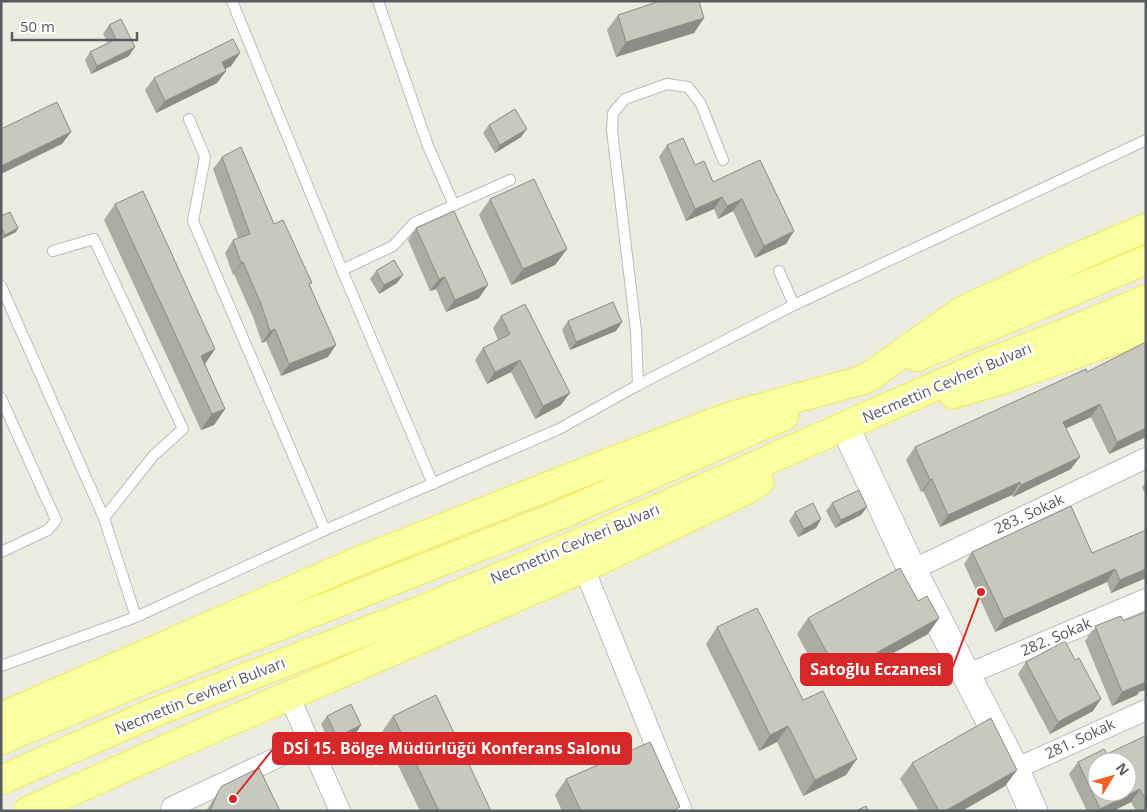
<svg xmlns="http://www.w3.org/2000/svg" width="1147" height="812" viewBox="0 0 1147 812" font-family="'Open Sans',sans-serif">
	<rect width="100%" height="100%" fill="#edece0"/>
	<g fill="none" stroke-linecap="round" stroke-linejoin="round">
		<defs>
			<g id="service">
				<path d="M232,1l110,269 91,214"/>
				<path d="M378,1l50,145 26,59"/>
				<path d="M189,119l16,38 -12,64 132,309"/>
				<path d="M53,251l41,-12 89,190 -29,26 -50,63"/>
				<path d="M342,270l51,-24 21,-23 96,-43"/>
				<path d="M779,271l15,34"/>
				<path d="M1,286l103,232 32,99"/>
				<path d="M638,385l-2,-54 -24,-201 1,-17 12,-14 42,-15 21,3 13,17 22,56"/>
				<path d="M1,398l55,122 -8,10 -47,22"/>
				<path d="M1,666l135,-49 189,-87 234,-101 79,-44 156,-80 352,-165"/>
			</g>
			<g id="minor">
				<path d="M584,568l98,243"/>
				<path d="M912,570l234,-112"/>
				<path d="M966,675l180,-76"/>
				<path d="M289,696l51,115"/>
				<path d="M1015,769l131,-59"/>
				<path d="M171,811l1,-4 138,-65"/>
			</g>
			<path id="secondary" d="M845,427l67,143 103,199 18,42"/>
			<g id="primary">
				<path d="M917,357l229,-97"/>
				<path d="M953,394l48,-14 145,-51"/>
				<path d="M1,717l353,-154 228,-90 146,-56 138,-38 96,-68 121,-56 63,-27"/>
				<path d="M1,740l137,-58 274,-109 148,-58 224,-99"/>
				<path d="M1,780l152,-67 266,-102 154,-65 415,-183 100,-39 58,-25"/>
				<path d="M28,811l131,-59 425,-184 162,-78 13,-8"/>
			</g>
		</defs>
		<use href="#service" stroke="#bbbcc2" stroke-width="12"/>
		<use href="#minor" stroke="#bbbcc2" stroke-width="22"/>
		<use href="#secondary" stroke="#bdbec7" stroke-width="30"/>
		<use href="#primary" stroke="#f6eb4f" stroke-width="30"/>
		<use href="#service" stroke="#fff" stroke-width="10"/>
		<use href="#minor" stroke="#fff" stroke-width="20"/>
		<use href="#secondary" stroke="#fff" stroke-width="28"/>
		<use href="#primary" stroke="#faffa2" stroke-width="28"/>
	</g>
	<g fill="#adaca4">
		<path d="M655,1h44l5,17 -10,15 -78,24 -9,-27 11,-15 38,-12z"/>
		<path d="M109,25l20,31 -38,18 -6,-14 5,-8 18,-9 -5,-9z"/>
		<path d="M240,53l-9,13 -6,3 1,2 -9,12 -61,30 -11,-23 9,-12z"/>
		<path d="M489,125l32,12 -26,16 -12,-20z"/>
		<path d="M667,145l28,20 18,17 47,-22 26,84 -31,14 -22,-47 -15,8 -4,-10 -28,12 -27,-64z"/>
		<path d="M222,157l52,67 36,61 18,72 -47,19 -15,-35 -4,2 -9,-26 -19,-43 -1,1 -8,-22 8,-13 5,-2 -25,-69z"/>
		<path d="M490,199l77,50 -12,16 -44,20 -32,-70z"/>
		<path d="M115,204l100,145 -10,15 20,45 -11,16 -13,5 -97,-210z"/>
		<path d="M1,216l17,12 -2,4 -14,7 -1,-2z"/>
		<path d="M416,228l63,70 -33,14 -10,-23 -6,2 -22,-51z"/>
		<path d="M376,271l21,12 -18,11 -9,-15z"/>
		<path d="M501,316l60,89 -26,14 -24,-47 -24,12 -12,-24 8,-12 15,-8 -5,-12z"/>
		<path d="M568,321l54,1 -6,9 -46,19 -8,-20z"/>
		<path d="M1146,347v90l-37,17 -18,-37 -25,11 5,41 -58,28 -1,-2 -72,32 -17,-36 -2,1 -15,-32 9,-13z"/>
		<path d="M1146,482v13l-4,-8z"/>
		<path d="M832,503l35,4 -6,8 -26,13 -9,-17z"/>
		<path d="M795,512l26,7 -5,9 -18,9 -9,-16z"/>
		<path d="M972,552l120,1 54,25 -35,15 -4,-11 -112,50 -31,-68z"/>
		<path d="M918,601l21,17 -11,16 -89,49 -3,-7 -13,7 -26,-49 11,-16z"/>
		<path d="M1095,626l44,66 -2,3 -25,11 -27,-65z"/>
		<path d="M717,627l86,73 43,75 -43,21 -26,-54 -18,9 -53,-107z"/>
		<path d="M1026,662l67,49 -43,23 -32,-60z"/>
		<path d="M327,716l34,9 -5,8 -25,13 -10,-22z"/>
		<path d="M393,716l98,95h-71l-38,-79z"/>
		<path d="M1146,738v73h-10l-5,-9 -18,9h-26l-18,-37 9,-12 29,-8z"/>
		<path d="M912,763l105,7 -12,16 -43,25h-43l-19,-32z"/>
		<path d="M566,779l111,32h-115l-7,-16z"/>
		<path d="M222,786l58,25h-74z"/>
	</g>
	<g fill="#8d8c86">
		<path d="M704,18l-10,15 -78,24 10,-15z"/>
		<path d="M135,47l-6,9 -38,18 6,-8z"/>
		<path d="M240,53l-9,13 -18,9 9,-13z"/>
		<path d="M226,71l-9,12 -61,30 9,-12z"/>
		<path d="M527,129l-6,8 -26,16 5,-8z"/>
		<path d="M71,132l-9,12 -61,30v-8z"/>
		<path d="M722,197l-8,12 -28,12 9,-12z"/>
		<path d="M742,199l-9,12 -15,8 9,-13z"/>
		<path d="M18,228l-2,4 -14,7 3,-4z"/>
		<path d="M794,231l-8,13 -31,14 9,-12z"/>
		<path d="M567,249l-12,16 -44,20 12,-16z"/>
		<path d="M243,262l-9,12 -1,1 8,-12z"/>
		<path d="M403,275l-6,8 -18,11 5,-9z"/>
		<path d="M445,277l-9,12 -6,2 9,-12z"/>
		<path d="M488,285l-9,13 -33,14 9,-12z"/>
		<path d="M622,322l-6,9 -46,19 6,-8z"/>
		<path d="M275,329l-9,12 -4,2 8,-12z"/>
		<path d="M336,345l-8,12 -47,19 8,-12z"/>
		<path d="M215,349l-11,16 -3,-9z"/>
		<path d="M520,360l-9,12 -24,12 8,-12z"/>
		<path d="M570,393l-9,12 -26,14 8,-13z"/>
		<path d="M1100,404l-9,13 -37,17 9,-12z"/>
		<path d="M225,409l-11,16 -13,5 11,-16z"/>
		<path d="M1146,428v9l-37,17 8,-12z"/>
		<path d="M1080,457l-9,12 -58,28 8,-12z"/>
		<path d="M932,479l-9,12 -2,1 9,-12z"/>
		<path d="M1020,482l-8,13 -72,32 8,-12z"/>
		<path d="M867,507l-6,8 -26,13 6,-8z"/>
		<path d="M821,519l-5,9 -18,9 6,-8z"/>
		<path d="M1115,569l-8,13 -112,50 9,-13z"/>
		<path d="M1146,569v9l-35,15 9,-13z"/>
		<path d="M939,618l-11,16 -89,49 12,-16z"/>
		<path d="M847,660l-11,16 -13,7 12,-16z"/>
		<path d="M1146,681v9l-7,2 -2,3 -25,11 10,-14z"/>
		<path d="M1101,699l-8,12 -43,23 8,-12z"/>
		<path d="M361,725l-5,8 -25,13 6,-9z"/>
		<path d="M788,726l-11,16 -18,9 11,-16z"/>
		<path d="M857,759l-11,16 -43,21 12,-16z"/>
		<path d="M1017,770l-12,16 -43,25h-17z"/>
		<path d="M1140,789l-9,13 -18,9h-14l1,-2z"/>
	</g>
	<g fill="#c9c8bf" stroke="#8d8c86" fill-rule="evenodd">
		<path d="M660,1h39l5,17 -78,24 -8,-27z"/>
		<path d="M121,19l14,28 -38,19 -7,-14 26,-13 -7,-14z"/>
		<path d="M233,39l7,14 -18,9 4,9 -61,30 -11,-23z"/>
		<path d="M57,102l14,30 -70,34v-37z"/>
		<path d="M515,109l12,20 -27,16 -11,-20z"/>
		<path d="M683,138l12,27 9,-4 9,21 47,-22 34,71 -30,15 -22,-47 -15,7 -5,-9 -27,12 -28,-64z"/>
		<path d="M241,147l33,77 9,-4 29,63 -3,1 27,61 -47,19 -14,-35 -5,2 -9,-27 -18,-42 -2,1 -8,-23 17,-6 -28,-77z"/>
		<path d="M534,179l33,70 -44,20 -33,-70z"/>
		<path d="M143,191l72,158 -14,7 24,53 -13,5 -97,-210z"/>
		<path d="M454,211l34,74 -33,15 -10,-23 -6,2 -23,-51z"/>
		<path d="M10,212l8,16 -13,7 -4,-8v-11z"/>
		<path d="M394,260l9,15 -19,10 -8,-14z"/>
		<path d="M613,302l9,20 -46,20 -8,-21z"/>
		<path d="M525,304l45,89 -27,13 -23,-46 -25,12 -12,-24 27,-14 -9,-18z"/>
		<path d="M1144,343l2,4v81l-29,14 -17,-38 -37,18 17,35 -59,28 -1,-3 -72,33 -16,-36 -2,1 -15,-33 171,-78 1,3z"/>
		<path d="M859,490l8,17 -26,13 -9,-17z"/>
		<path d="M813,503l8,16 -17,10 -9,-17z"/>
		<path d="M1071,506l21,47 54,-23v39l-26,11 -5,-11 -111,50 -32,-67z"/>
		<path d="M900,568l18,33 9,-5 12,22 -88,49 -4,-7 -12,7 -27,-49z"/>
		<path d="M757,608l46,92 20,-9 34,68 -42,21 -27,-54 -18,9 -53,-108z"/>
		<path d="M1146,612v70l-24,10 -27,-66 26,-10 2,5z"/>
		<path d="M1065,641l10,19 4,-2 22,41 -43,23 -32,-60z"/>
		<path d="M436,695l55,116h-52l-46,-95z"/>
		<path d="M351,704l10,21 -24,12 -10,-21z"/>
		<path d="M991,718l26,52 -72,41h-6l-27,-48z"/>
		<path d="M1145,736l1,2v63l-6,-12 -40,20 -22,-47 26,-13 3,5zM1097,762h30v30h-30z"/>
		<path d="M650,742l30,65 -8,4h-91l-15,-32z"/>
		<path d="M259,768l21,43h-70l8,-19 4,-6z"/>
		<path d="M866,806l3,5h-13z"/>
	</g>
	<g text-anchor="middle" stroke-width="5" stroke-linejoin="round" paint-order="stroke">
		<g font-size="15" fill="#595b62" stroke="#fff">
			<text transform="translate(947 383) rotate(-23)" y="5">Necmettin Cevheri Bulvarı</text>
			<text transform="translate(1029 514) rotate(-25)" y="5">283. Sokak</text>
			<text transform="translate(575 544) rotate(-23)" y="5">Necmettin Cevheri Bulvarı</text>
			<text transform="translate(1056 637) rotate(-23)" y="5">282. Sokak</text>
			<text transform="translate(200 696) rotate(-22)" y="5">Necmettin Cevheri Bulvarı</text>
			<text transform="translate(1080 739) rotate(-25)" y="5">281. Sokak</text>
		</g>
	</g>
	<path fill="none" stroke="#d62828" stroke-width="2" d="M981 592L952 669M233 799L273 749"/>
	<g fill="#d62828" stroke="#fff" stroke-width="2">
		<circle cx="981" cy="592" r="5"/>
		<circle cx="233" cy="799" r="5"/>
	</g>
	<g fill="#d62828" stroke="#d62828" stroke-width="2">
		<rect x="801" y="654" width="151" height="31" rx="5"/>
		<rect x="273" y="733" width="358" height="31" rx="5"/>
	</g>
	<g font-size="16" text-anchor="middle" font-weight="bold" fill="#fff">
		<text x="876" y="675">Satoğlu Eczanesi</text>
		<text x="452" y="754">DSİ 15. Bölge Müdürlüğü Konferans Salonu</text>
	</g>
	<rect width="1147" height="812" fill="none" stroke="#595b62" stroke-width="5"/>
	<g transform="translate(1112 777) rotate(53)"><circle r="24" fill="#ffffff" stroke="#bdbdc0"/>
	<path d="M0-4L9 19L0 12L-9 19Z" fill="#ef5f24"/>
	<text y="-8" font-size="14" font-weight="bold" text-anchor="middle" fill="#595b62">N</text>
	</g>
	<path d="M12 32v8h125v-8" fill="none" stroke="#595b62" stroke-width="2.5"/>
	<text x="20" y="32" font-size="15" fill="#595b62" stroke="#ffffff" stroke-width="4" paint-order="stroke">50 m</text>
</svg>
